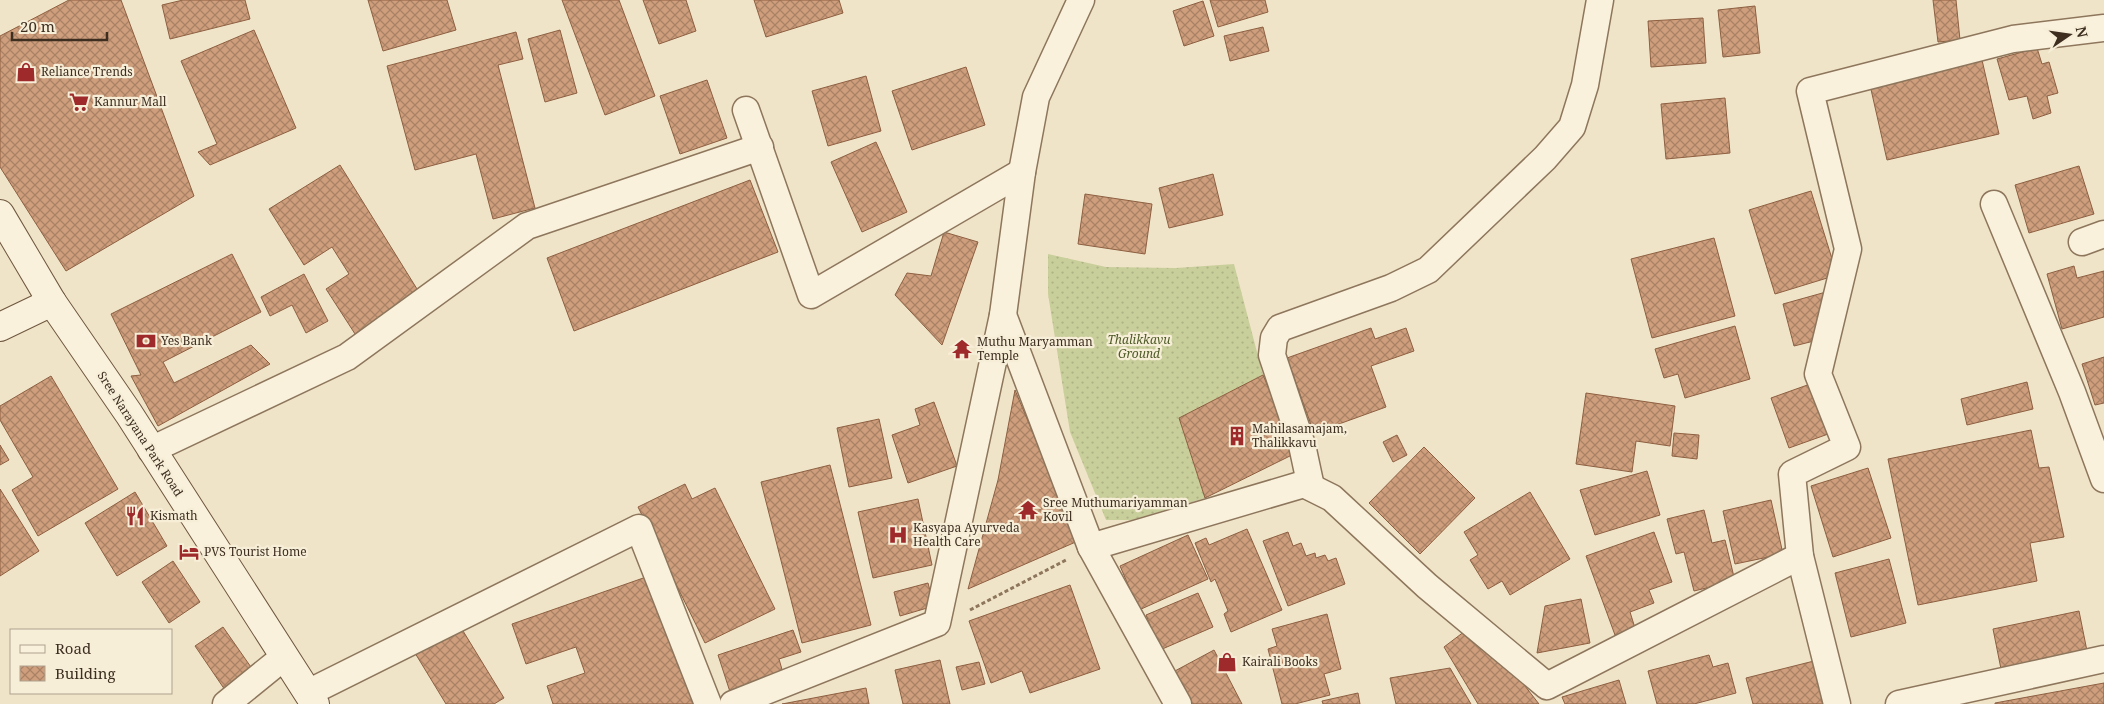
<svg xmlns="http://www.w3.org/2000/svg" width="2104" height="704" viewBox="0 0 2104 704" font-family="'Noto Serif',serif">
	<defs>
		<pattern id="grass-dots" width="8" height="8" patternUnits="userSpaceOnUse" patternTransform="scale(1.25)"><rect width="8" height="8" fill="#c9cf9b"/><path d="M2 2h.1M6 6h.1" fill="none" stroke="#aeb285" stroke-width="1.8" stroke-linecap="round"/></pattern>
		<pattern id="building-cross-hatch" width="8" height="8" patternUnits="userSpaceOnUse" patternTransform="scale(1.25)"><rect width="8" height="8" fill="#cf9f7d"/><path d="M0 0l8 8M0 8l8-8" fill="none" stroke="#a98266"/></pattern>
	</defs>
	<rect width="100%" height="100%" fill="#f0e4c8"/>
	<path fill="url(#grass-dots)" d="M1048,254l58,13 70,1 58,-4 29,111 -84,43 26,80 -73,22h-26l-36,-88 -22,-138z"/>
	<g fill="url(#building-cross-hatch)" stroke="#8d5f41">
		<path d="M69,0h52l73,196 -128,75 -66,-104v-131z"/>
		<path d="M183,0h62l5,19 -80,20 -8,-34z"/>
		<path d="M368,0h79l9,30 -73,21z"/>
		<path d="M562,0h57l36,96 -50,19z"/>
		<path d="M643,0h43l10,31 -37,13z"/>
		<path d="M754,0h85l4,13 -77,24z"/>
		<path d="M1210,0h55l3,12 -50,15z"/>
		<path d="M1933,0h23l4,40 -22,2z"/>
		<path d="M1203,1l11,35 -30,10 -11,-35z"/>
		<path d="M1755,6l5,47 -37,4 -5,-47z"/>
		<path d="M1703,18l3,45 -55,4 -3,-46z"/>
		<path d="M1263,27l6,24 -39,10 -6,-25z"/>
		<path d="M254,30l42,98 -86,37 -12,-13 19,-8 -36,-83z"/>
		<path d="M560,30l17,63 -32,9 -17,-63z"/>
		<path d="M516,32l7,27 -25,6 37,143 -42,11 -17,-65 -61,16 -28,-104z"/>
		<path d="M2037,48l5,16 7,-2 9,31 -11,3 4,17 -18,6 -6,-23 -18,4 -12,-41z"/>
		<path d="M1982,60l17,74 -112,26 -17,-75z"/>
		<path d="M966,67l19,58 -73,25 -20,-59z"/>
		<path d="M866,76l15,55 -53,15 -16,-55z"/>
		<path d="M707,80l20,58 -47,16 -20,-58z"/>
		<path d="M1725,98l5,55 -64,6 -5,-55z"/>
		<path d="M876,142l31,70 -45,20 -31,-70z"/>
		<path d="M340,165l82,132 -65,40 -31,-48 23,-15 -17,-27 -28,18 -35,-56z"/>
		<path d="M2079,166l15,48 -65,19 -14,-48z"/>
		<path d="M1213,174l10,41 -54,13 -10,-40z"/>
		<path d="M750,180l28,72 -204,79 -27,-73z"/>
		<path d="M1811,191l26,84 -62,19 -26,-84z"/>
		<path d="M1085,194l67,10 -7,50 -67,-10z"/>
		<path d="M944,232l34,10 -36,103 -47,-50 12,-22 24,3z"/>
		<path d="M1714,238l21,78 -83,22 -21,-79z"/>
		<path d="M232,254l29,58 -98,50 11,21 77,-38 19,19 -112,62 -27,-50 10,-1 -30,-61z"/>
		<path d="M2074,266l3,12 27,-7v46l-42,12 -15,-55z"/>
		<path d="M304,274l24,47 -22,12 -14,-28 -22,11 -9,-19z"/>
		<path d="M1826,292l12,43 -44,11 -11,-42z"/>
		<path d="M1735,326l15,53 -65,19 -7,-24 -14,4 -9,-29z"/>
		<path d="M1371,328l4,11 31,-11 8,23 -43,15 15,41 -72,26 -27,-75z"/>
		<path d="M2104,357v46l-9,2 -13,-41z"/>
		<path d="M1263,375l33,78 -91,45 -26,-80z"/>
		<path d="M51,376l67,113 -80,47 -26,-46 21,-13 -33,-57v-14z"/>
		<path d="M2027,382l6,27 -66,16 -6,-26z"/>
		<path d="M1813,383l18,50 -42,15 -18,-50z"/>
		<path d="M1015,390l63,151 -110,48 30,-109z"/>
		<path d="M1586,393l89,13 -5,40 -34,-5 -4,31 -56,-8z"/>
		<path d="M934,402l23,64 -49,17 -16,-48 28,-10 -5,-16z"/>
		<path d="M879,419l13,59 -43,9 -12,-59z"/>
		<path d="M2031,430l8,38 10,-1 15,70 -34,6 7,38 -119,24 -30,-146z"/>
		<path d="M1674,433l25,2 -2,24 -25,-3z"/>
		<path d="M1397,435l10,20 -14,7 -10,-20z"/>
		<path d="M0,445l9,15 -9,5z"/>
		<path d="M1424,447l51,51 -55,56 -51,-51z"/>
		<path d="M830,465l41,160 -69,18 -41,-161z"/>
		<path d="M1868,468l23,70 -58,19 -22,-71z"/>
		<path d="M1647,471l13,44 -65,20 -15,-45z"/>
		<path d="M685,484l7,15 23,-11 60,121 -70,34 -67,-136z"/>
		<path d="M0,489l39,62 -39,25z"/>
		<path d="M135,492l32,54 -50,30 -32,-53z"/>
		<path d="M1530,492l40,67 -60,36 -8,-14 -14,8 -18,-29 8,-5 -14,-23z"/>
		<path d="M918,499l14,66 -59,13 -15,-66z"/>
		<path d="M1771,500l12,54 -48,10 -12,-53z"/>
		<path d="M1704,510l8,33 13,-3 10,41 -41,10 -10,-39 -8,2 -9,-35z"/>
		<path d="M1247,529l35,81 -51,22 -7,-18 4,-3 -13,-32 -4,3 -16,-39 11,-5 3,7z"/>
		<path d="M1288,532l5,14 8,-3 5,13 9,-3 1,5 9,-3 3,6 8,-3 9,26 -57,22 -25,-65z"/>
		<path d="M1654,532l18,50 -23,8 5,13 -24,9 5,16 -20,7 -29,-79z"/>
		<path d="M1188,535l20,44 -69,31 -19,-44z"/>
		<path d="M1889,559l17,64 -55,14 -16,-64z"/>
		<path d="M173,561l27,41 -31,21 -27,-41z"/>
		<path d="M649,576l45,128h-141l-6,-18 38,-13 -9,-26 -50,17 -14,-40z"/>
		<path d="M928,583l6,23 -34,10 -6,-24z"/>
		<path d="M1070,585l30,84 -70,24 -8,-22 -31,12 -22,-62z"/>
		<path d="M1198,593l15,34 -53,23 -14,-35z"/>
		<path d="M1581,599l9,44 -53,10 8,-47z"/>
		<path d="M2079,611l9,45 -86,18 -9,-45z"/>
		<path d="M1327,614l14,55 -17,5 6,21 -35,9h-13l-14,-55 9,-3 -5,-17z"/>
		<path d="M460,626l44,72 -10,6h-48l-31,-51z"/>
		<path d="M223,627l30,43 -28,20 -30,-44z"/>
		<path d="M1469,628l38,35 32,41h-61l-34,-57z"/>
		<path d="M793,630l8,22 -22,7 6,21 -53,18 -14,-43z"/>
		<path d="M1214,650l28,54h-51l-18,-32z"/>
		<path d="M1709,655l4,12 15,-4 8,30 -42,11h-37l-9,-33z"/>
		<path d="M940,660l10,44h-47l-8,-34z"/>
		<path d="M1814,661l11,43h-72l-7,-26z"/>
		<path d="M979,662l6,22 -23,6 -6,-23z"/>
		<path d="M1450,668l21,36h-75l-6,-26z"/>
		<path d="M1619,680l7,24h-61l-3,-7z"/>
		<path d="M2104,683v21h-109v-1z"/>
		<path d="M866,688l3,16h-87z"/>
		<path d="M1358,693l2,11h-37l-1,-3z"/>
	</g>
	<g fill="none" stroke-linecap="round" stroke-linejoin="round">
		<defs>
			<g id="street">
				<path d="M746,110l65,185 211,-123"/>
				<path d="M1994,204l78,188 32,87"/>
				<path d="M2082,242l22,-8"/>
				<path d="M1003,315l88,232 87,157"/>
				<path d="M151,450l196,-93 180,-131 233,-79"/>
				<path d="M1311,487l-9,-42 -30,-90 2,-17 6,-10 111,-40 37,-18 117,-112 27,-31 13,-42 15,-85"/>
				<path d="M1091,547l213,-63 28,14 95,88 120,100 253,-130"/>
				<path d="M308,693l331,-165 69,176"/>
				<path d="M226,704l58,-47"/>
				<path d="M733,704l204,-81 66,-308 19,-143 14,-75 45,-97"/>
				<path d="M1837,704l-37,-148 -8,-82 55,-27 -29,-73 30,-125 -38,-158 203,-52 91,-11"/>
				<path d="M1899,704l205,-45"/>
			</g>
			<g id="secondary">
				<path d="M0,214l52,88 77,112 186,290"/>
				<path d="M0,327l52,-25"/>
			</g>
		</defs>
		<use href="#street" stroke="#8d765c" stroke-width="29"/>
		<use href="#secondary" stroke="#6f573f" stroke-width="30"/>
		<path stroke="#8d765c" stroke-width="3" stroke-dasharray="4 2.5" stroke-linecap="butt" d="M970,610l96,-50"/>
		<use href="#street" stroke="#faf1dc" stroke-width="26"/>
		<use href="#secondary" stroke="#faf1dc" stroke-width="28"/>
	</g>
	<defs>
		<symbol id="shop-bare" viewBox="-9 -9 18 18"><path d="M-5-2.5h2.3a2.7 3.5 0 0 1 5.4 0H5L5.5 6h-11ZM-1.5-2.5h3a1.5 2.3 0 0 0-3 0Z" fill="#9e2a2b" stroke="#f7eed8" stroke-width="2.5" paint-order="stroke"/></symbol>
		<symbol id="supermarket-bare" viewBox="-9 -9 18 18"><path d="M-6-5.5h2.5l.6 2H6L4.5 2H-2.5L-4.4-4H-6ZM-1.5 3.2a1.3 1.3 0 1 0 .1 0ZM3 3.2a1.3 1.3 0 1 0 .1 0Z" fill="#9e2a2b" stroke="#f7eed8" stroke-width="2.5" paint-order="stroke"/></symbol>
		<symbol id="bank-bare" viewBox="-9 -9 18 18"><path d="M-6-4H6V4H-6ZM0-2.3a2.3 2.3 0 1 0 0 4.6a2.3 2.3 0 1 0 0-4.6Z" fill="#9e2a2b" stroke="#f7eed8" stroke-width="2.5" paint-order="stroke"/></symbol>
		<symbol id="temple-bare" viewBox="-9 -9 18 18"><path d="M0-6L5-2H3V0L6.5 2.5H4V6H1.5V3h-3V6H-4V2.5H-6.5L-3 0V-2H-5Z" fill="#9e2a2b" stroke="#f7eed8" stroke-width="2.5" paint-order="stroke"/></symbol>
		<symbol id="building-bare" viewBox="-9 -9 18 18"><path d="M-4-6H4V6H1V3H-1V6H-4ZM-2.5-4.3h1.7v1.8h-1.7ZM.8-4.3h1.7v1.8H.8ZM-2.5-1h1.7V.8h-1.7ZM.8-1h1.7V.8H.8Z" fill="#9e2a2b" stroke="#f7eed8" stroke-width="2.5" paint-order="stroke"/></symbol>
		<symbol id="restaurant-bare" viewBox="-9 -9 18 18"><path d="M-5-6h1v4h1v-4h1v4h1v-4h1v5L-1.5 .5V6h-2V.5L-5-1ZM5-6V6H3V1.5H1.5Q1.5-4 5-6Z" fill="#9e2a2b" stroke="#f7eed8" stroke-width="2.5" paint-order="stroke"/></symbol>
		<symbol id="hospital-bare" viewBox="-9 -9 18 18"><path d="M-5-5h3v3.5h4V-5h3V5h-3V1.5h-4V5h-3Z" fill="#9e2a2b" stroke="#f7eed8" stroke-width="2.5" paint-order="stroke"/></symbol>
		<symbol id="hotel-bare" viewBox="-9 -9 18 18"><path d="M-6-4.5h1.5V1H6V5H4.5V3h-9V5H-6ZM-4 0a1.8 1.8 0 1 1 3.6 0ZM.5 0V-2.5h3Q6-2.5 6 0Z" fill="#9e2a2b" stroke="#f7eed8" stroke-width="2.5" paint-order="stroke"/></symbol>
	</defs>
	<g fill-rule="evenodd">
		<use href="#shop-bare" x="12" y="58" width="28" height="28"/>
		<use href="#supermarket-bare" x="65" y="88" width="28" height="28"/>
		<use href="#bank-bare" x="132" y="327" width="28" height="28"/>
		<use href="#temple-bare" x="948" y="335" width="28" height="28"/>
		<use href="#building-bare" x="1223" y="422" width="28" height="28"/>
		<use href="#temple-bare" x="1014" y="496" width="28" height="28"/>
		<use href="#restaurant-bare" x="121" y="502" width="28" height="28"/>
		<use href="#hospital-bare" x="884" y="521" width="28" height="28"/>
		<use href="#hotel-bare" x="175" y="538" width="28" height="28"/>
		<use href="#shop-bare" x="1213" y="648" width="28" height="28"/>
	</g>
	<g text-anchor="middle" stroke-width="4.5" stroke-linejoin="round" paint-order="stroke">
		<g font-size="12" fill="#3d2e20" stroke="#f7eed8" text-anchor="start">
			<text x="41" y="76">Reliance Trends</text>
			<text x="94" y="106">Kannur Mall</text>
			<text x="161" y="345">Yes Bank</text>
			<text x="977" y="346">Muthu Maryamman<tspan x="977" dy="14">Temple</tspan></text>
			<text x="1252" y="433">Mahilasamajam,<tspan x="1252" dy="14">Thalikkavu</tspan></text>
			<text x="1043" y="507">Sree Muthumariyamman<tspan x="1043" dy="14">Kovil</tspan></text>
			<text x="150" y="520">Kismath</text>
			<text x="913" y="532">Kasyapa Ayurveda<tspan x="913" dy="14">Health Care</tspan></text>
			<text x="204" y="556">PVS Tourist Home</text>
			<text x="1242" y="666">Kairali Books</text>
		</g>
		<g font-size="12" font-style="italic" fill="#4d5a26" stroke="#f7eed8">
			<text x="1139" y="344">Thalikkavu<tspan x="1139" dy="14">Ground</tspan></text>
		</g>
		<g font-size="12" fill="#3d2e20" stroke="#f7eed8">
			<text transform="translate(140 434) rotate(57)" y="4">Sree Narayana Park Road</text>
		</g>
	</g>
	<rect x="10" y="629" width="162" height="65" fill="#f7eed8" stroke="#ada18e"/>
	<rect x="20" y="645" width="25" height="8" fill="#faf1dc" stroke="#ada18e"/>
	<text x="55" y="654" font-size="15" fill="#3d2e20">Road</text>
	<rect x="20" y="666" width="25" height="15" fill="url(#building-cross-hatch)" stroke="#ada18e"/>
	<text x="55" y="679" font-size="15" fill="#3d2e20">Building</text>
	<g transform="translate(2069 35) rotate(77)" stroke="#f7eed8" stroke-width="4" paint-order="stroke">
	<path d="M0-4L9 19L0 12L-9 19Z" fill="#3d2e20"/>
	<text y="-8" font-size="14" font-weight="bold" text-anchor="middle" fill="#3d2e20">N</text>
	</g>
	<path d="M12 32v8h95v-8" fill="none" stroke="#3d2e20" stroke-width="2.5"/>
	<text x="20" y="32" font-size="15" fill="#3d2e20" stroke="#f7eed8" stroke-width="4" paint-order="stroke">20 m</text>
</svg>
